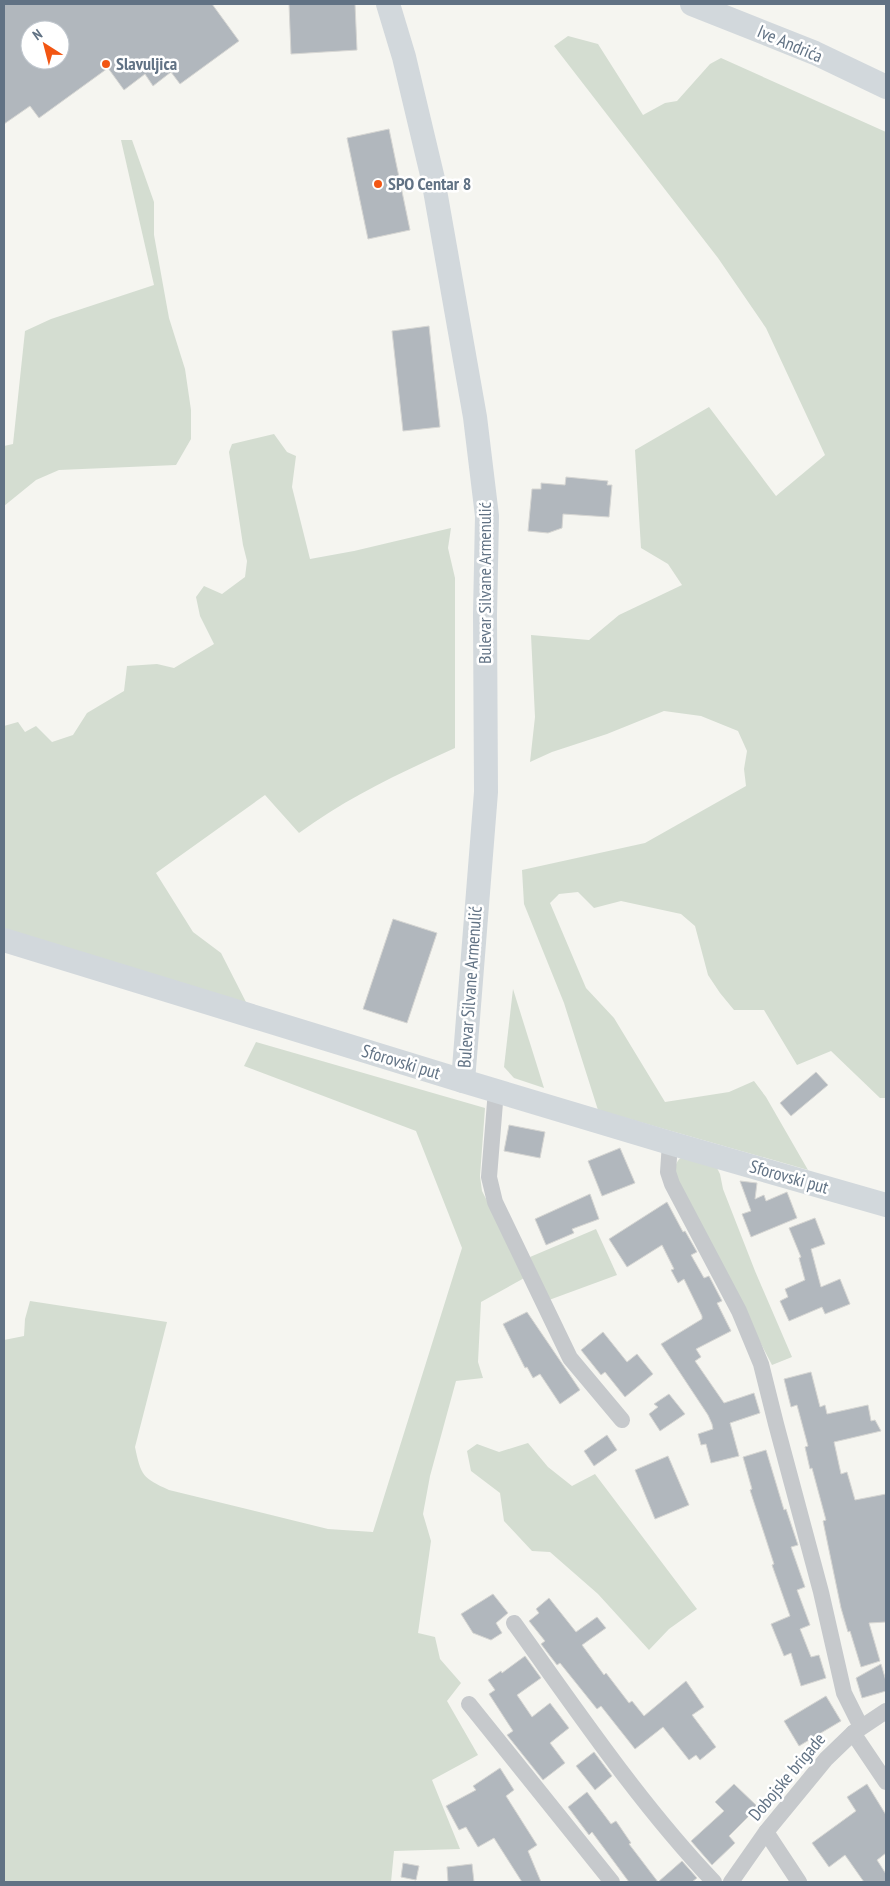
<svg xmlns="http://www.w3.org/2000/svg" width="890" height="1886" viewBox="0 0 890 1886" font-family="'PT Sans Narrow',sans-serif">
	<rect width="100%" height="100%" fill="#f5f5f0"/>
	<g fill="#d4ddd1">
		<path d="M568,36l30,8 45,71 22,-12 12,-2 33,-37 11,-6 165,74v966h-6l-49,-47 -34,14 -33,-55h-30l-14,-17 -12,-18 -13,-49 -14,-12 -60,-13 -27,7 -16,-16 -19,2 -9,9 36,85 28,30 51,84 64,-10 25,-11 12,16 42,73 -210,-60 -34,-107 -40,-99 -2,-34 123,-27 101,-57 -2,-17 3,-18 -9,-20 -37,-15 -37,-5 -57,23 -55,18 -22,10 5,-45 -4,-82 58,5 30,-25 63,-30 -14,-21 -27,-16 -6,-98 74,-43 67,89 49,-41 -59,-127 -48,-70 -164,-212z"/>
		<path d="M121,140h11l22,62v33l15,83 16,51 6,41v29l-15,26 -117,5 -23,10 -32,26v-60l9,-2 12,-113 26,-12 103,-34z"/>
		<path d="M274,434l13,18 9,4 -4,31 18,72 44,-8 97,-23 -3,20 7,30v170c-55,25 -107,49 -156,85l-34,-38 -109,78 37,59 28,21 28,55 -245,-74v-208l14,-4 7,10 11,-6 16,16 21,-7 14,-22 37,-22 3,-25 30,-2 17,4 40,-24 -14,-28 -4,-19 8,-11 18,8 23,-17 2,-16 -4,-16 -14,-93 3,-8z"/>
		<path d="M513,989l31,99 -30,-10 -10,-11z"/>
		<path d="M256,1042l229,66 -5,68 2,15 44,86 -45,25 -3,60 5,16 -27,3 -26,95 -7,38 8,27 -13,92 17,4 5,22 21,24 -14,18 31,54 -46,25 28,69 -66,2 -3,31h-387v-542l20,-4 1,-17 5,-18 137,21 -32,125c6,29 8,31 34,43l159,39 45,3 89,-284 -46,-117 -172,-65z"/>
		<path d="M682,1157l35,11 3,6 3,15 32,82 37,86 -20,8 -98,-189c1,-7 1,-15 8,-19z"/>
		<path d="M596,1229l21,46 -68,25 -19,-43z"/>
		<path d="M528,1443l20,24 24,19 23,-12 102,135 -28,20 -20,21 -51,-56 -48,-42 -18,-1 -28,-30 -4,-28 -29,-22 -4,-20 10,-7 22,8z"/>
	</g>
	<g fill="#b1b7bd" stroke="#d6d6d3" fill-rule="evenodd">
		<path d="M4,4h208l27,37 -59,43 -9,-12 -18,14 -8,-12 -21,16 -16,-22 -69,50 -9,-12 -26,18zM30,30h30v30h-30z"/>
		<path d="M289,4h66l2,46 -66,4z"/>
		<path d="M389,129l21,101 -42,9 -21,-101z"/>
		<path d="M429,326l11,101 -37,4 -11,-100z"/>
		<path d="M566,477l42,4 -1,4h5l-3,32 -46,-3 -1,14 -14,5 -20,-2 4,-42h9v-6l24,2z"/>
		<path d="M393,919l44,14 -30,90 -44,-14z"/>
		<path d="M816,1072l12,13 -37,31 -11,-13z"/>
		<path d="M509,1125l36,7 -5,26 -36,-7z"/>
		<path d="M620,1148l15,35 -33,13 -14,-35z"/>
		<path d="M740,1181l17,2 -2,16 9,-4 2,6 21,-9 10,26 -46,19 -9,-23 9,-3z"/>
		<path d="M590,1194l9,25 -27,10 2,4 -28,12 -11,-26z"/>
		<path d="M667,1202l16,30 2,-1 12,21 -6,3 13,23 5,-2 13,25 -5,2 14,28 -35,18 5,8 -6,4 29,42 30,-10 6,20 -30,10 9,33 -28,7 -5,-19 -5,1 -3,-11 15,-5 -1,-5 -4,-9 -47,-71 41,-25v-3l-18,-37 -6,4 -7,-13 3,-1 -12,-24 -35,22 -18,-28z"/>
		<path d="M815,1218l10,26 -14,5 10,38 19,-8 10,25 -25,10 -3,-7 -33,14 -9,-20 8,-4 -3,-8 20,-9 -6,-22 2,-1 -12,-29z"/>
		<path d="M527,1312l53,78 -20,14 -20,-30 -7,4 -6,-11 -2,1 -22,-44z"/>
		<path d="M603,1332l24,30 10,-8 16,20 -28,23 -20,-25 -4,3 -20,-25z"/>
		<path d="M811,1372l9,35 5,-2 2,9 41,-9 3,16 4,-1 6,11 -47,11 7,32 6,-2 8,28 31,-6v128l-17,1 11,38 -19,6 -11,-36 -2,1 -7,-24 -18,-87 3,-1 -14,-52 -2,1 -5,-22 3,-1 -11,-41 -6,2 -7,-28z"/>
		<path d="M669,1394l16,20 -25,17 -11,-17 9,-7 -4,-3z"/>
		<path d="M607,1435l10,15 -23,16 -10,-15z"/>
		<path d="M766,1450l18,60 2,-1 12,36 -7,2 14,40 -8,3 13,35 -10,4 11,28 8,-2 7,23 -25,8 -10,-33 -7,3 -13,-32 19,-8 -18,-51 2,-1 -24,-74 2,-1 -9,-32z"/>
		<path d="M668,1456l21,49 -34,14 -20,-49z"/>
		<path d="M493,1594l15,19 -12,10 6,10 -11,7 -18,-7 -12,-19z"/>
		<path d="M549,1598l27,34 21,-15 9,11 -24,17 22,30 2,-2 23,30 3,-2 12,15 42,-35 18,26 -12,8 24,32 -16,13 -4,-5 -7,5 -26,-33 -28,22 -34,-43 -4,3 -37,-46 -3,2 -16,-21 4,-3 -16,-20 10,-8 -3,-4z"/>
		<path d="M525,1656l16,22 -24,17 15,22 18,-14 19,25 -19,15 15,20 -22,17 -36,-45 6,-4 -24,-37 6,-4 -7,-10 13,-9 1,2z"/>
		<path d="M881,1664l5,17v10l-24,7 -6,-20z"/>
		<path d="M826,1696l15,25 -42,25 -15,-25z"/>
		<path d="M594,1752l18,24 -17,14 -19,-24z"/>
		<path d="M500,1768l14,22 -8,6 31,49 -9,6 13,31h-19l-28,-44 -16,9 -12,-20 -7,3 -13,-24 30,-16 -3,-4z"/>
		<path d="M734,1784l24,23 -29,29 6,7 -23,22 -21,-24 33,-30 -9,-9z"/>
		<path d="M867,1784l19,31v38l-9,7 9,14v8h-22l-19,-27 -16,12 -17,-24 44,-32 -9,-14z"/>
		<path d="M587,1792l24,32 5,-3 15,22 -2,1 29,38h-29l-37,-50 -3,3 -21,-28z"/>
		<path d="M682,1861l15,17 -5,4h-34z"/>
		<path d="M403,1863l16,3 -3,14 -15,-3z"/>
		<path d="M472,1864l2,18h-26l-1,-15z"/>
	</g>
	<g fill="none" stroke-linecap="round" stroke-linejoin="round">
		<g stroke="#c6c9cc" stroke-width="16">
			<path d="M496,1090l-7,87 6,25 75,156 52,62"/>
			<path d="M670,1143l-2,29 4,12 67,127 22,53 15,60 45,168 23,101 17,34"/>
			<path d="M514,1623c64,89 125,180 200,259"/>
			<path d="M469,1704l143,178"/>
			<path d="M853,1733l33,49"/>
			<path d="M766,1832l33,50"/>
			<path d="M731,1882l35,-50 60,-73 27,-26 33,-22"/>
		</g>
		<g stroke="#d2d8dc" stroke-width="24">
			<path d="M388,4l16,53 29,122 42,238 12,99 -2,98 1,178 -23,289"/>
			<path d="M692,4l123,49 71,34"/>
			<path d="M4,940l459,141 207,62 216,62"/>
		</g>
	</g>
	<g fill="#f25613" stroke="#fff" stroke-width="2">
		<circle cx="106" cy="64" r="5"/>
		<circle cx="378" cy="184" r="5"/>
	</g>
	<g text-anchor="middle" stroke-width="5" stroke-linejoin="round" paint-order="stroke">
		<g font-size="18" fill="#617284" stroke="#fff">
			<text transform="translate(790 44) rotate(23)" y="6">Ive Andrića</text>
			<text transform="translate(485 583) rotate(-90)" y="6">Bulevar Silvane Armenulić</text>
			<text transform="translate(470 987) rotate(-86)" y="6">Bulevar Silvane Armenulić</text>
			<text transform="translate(401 1062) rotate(17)" y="6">Sforovski put</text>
			<text transform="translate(789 1177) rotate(16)" y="6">Sforovski put</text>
			<text transform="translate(787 1777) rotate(-50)" y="6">Dobojske brigade</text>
		</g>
		<g font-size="18" font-weight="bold" fill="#617284" stroke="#fff" text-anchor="start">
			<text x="116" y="70">Slavuljica</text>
			<text x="388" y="190">SPO Centar 8</text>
		</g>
	</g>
	<rect width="890" height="1886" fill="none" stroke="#617284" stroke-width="10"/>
	<g transform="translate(45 45) rotate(324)"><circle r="24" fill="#ffffff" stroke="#c0c7ce"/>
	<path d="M0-4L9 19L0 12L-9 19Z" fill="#f25613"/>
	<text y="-8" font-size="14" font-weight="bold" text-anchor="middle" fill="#617284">N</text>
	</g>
</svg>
